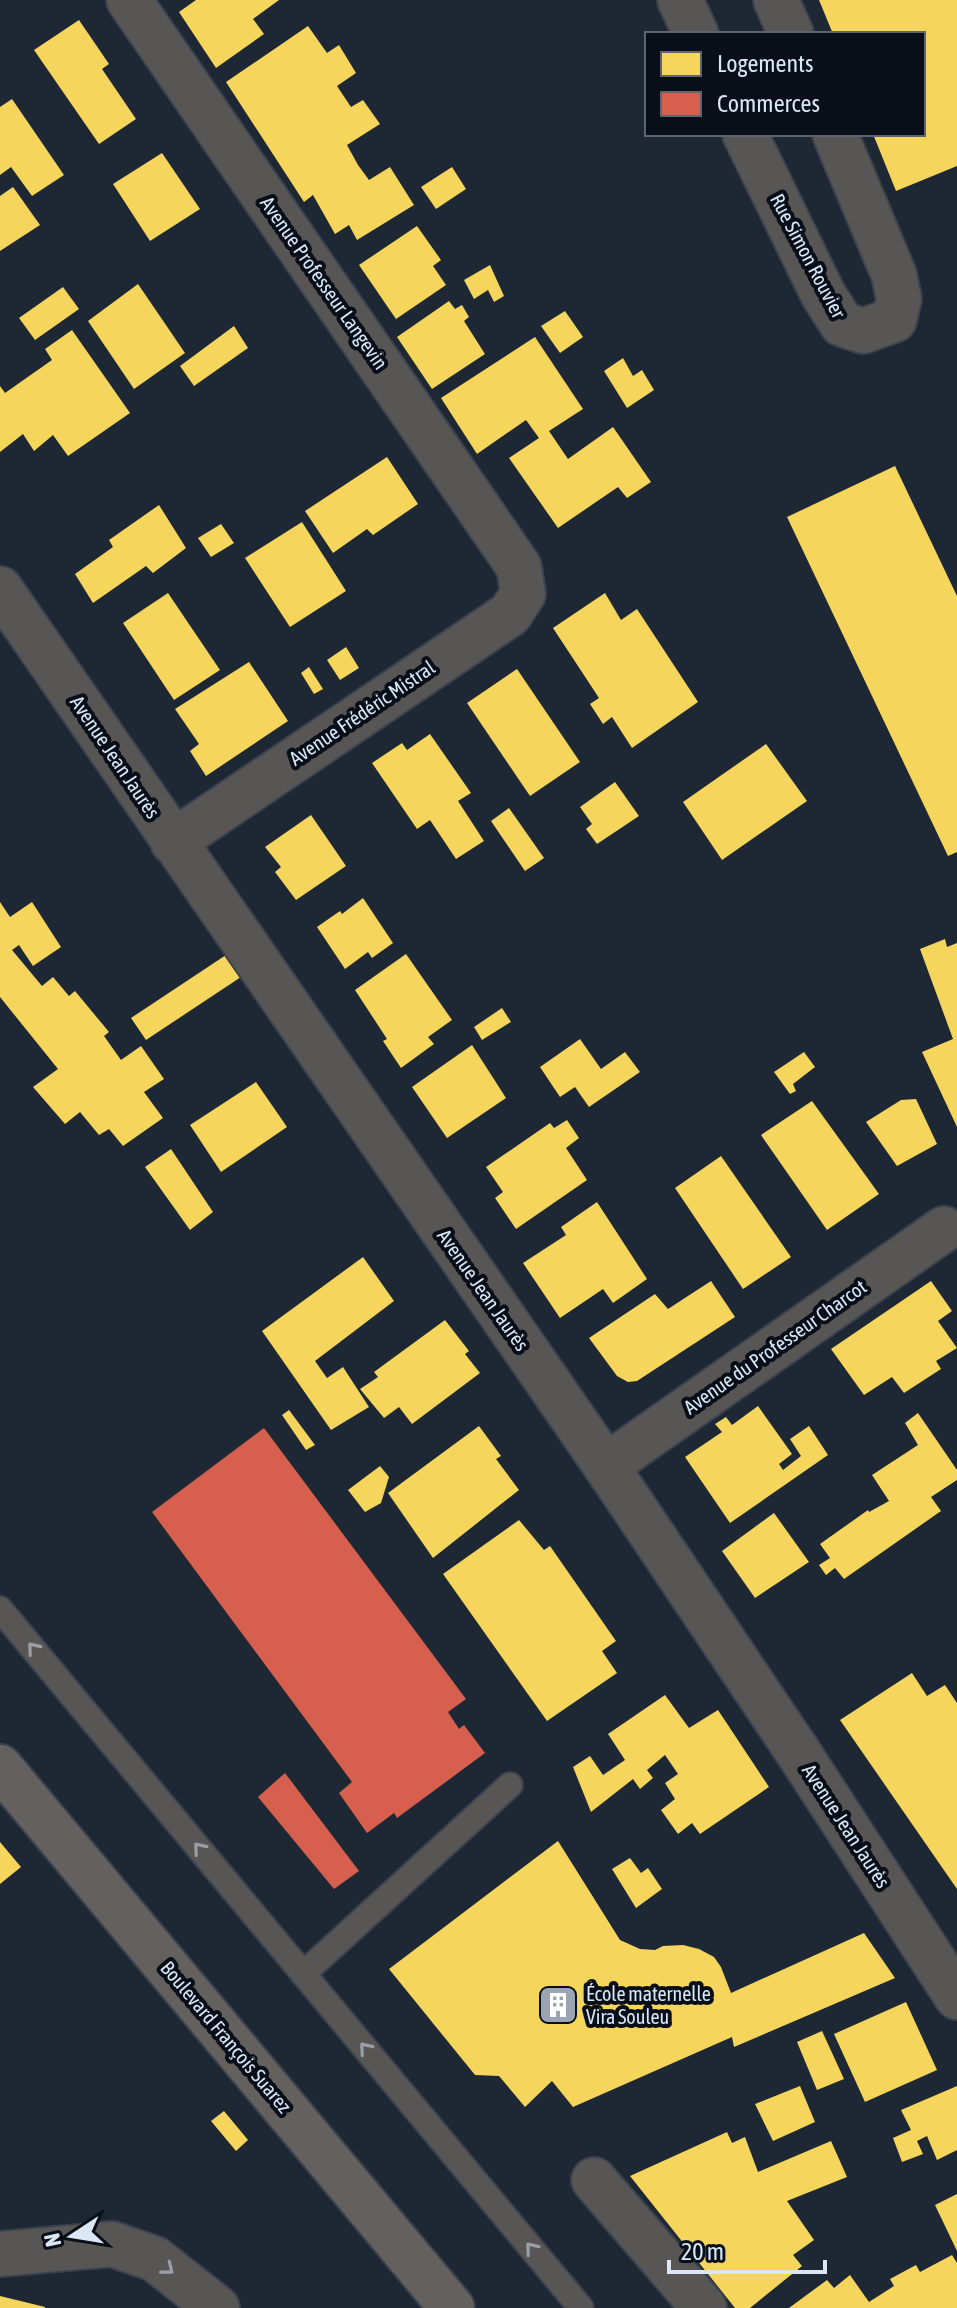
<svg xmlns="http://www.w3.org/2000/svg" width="957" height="2308" viewBox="0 0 957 2308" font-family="'Asap Condensed',sans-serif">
	<rect width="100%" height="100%" fill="#1e2834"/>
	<g fill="#f6d55c">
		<path d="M196,0h83l-26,19 11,15 -48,34 -37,-56z"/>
		<path d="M819,0h138v166l-61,25 -23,-57h50v-100h-90z"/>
		<path d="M79,20l30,44 -7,5 34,50 -37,25 -65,-94z"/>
		<path d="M308,26l19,27 12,-8 17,28 -19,13 14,21 12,-7 17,24 -33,21 11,20 11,15 21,-13 24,38 -57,35 -8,-15 -14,9 -22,-39 -9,7 -78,-120z"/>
		<path d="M12,99l52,76 -32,21 -21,-29 -11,8v-68z"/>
		<path d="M162,153l38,56 -50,32 -37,-57z"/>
		<path d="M452,167l14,22 -30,20 -15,-22z"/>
		<path d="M13,187l27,38 -40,26v-55z"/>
		<path d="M417,226l24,34 -8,6 13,19 -50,34 -37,-54z"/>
		<path d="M490,265l14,31 -10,6 -6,-12 -14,9 -10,-19z"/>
		<path d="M138,284l47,69 -51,36 -46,-68z"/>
		<path d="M63,287l16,22 -44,31 -16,-22z"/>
		<path d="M449,301l6,8 7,-4 7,12 -5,4 21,33 -53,35 -35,-52z"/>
		<path d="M565,311l18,26 -23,16 -19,-27z"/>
		<path d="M234,326l14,22 -54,38 -14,-20z"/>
		<path d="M72,330l58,83 -62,43 -15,-21 -19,16 -11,-17 -23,18v-66l5,7 47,-33 -7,-11z"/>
		<path d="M535,337l48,72 -34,22 19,28 45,-32 38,55 -24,16 -9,-11 -60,41 -49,-70 30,-20 -13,-18 -49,34 -36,-56z"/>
		<path d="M623,358l10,18 9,-6 12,20 -27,18 -23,-37z"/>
		<path d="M387,457l31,47 -45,31 -6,-6 -34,24 -28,-42z"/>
		<path d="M895,466l62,130v256l-9,4 -161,-339z"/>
		<path d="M159,505l27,43 -33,25 -7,-7 -53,37 -18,-29 38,-27 -4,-7z"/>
		<path d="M302,522l44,69 -56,36 -45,-69z"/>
		<path d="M221,524l13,19 -23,14 -13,-19z"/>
		<path d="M168,593l52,77 -46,30 -51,-77z"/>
		<path d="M605,593l16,27 16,-11 61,93 -66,46 -20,-31 -9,7 -13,-20 9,-6 -46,-70z"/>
		<path d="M346,647l13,21 -19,12 -13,-20z"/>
		<path d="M249,662l39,59 -82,55 -16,-25 9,-7 -24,-35z"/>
		<path d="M309,667l14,22 -9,5 -13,-21z"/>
		<path d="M517,669l63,93 -50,34 -63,-93z"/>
		<path d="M430,734l41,59 -13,8 26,40 -28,18 -26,-39 -13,9 -45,-66 30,-20 5,7z"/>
		<path d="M766,744l41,57 -85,59 -39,-58z"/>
		<path d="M615,782l24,34 -42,28 -11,-15 6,-5 -12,-17z"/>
		<path d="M509,808l35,50 -19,13 -34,-50z"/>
		<path d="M311,815l35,51 -50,34 -21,-28 6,-5 -16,-20z"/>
		<path d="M363,898l30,45 -21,15 -4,-6 -23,17 -28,-42 23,-16 2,3z"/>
		<path d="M0,902l10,15 22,-15 29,45 -28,19 -14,-21 -7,5 30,36 11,-9 16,19 6,-5 34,41 -5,4 17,24 20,-14 23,33 -20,13 19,26 -40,28 -14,-17 -10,6 -19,-23 -15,12 -32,-37 25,-18 -58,-72z"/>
		<path d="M945,939l2,8 10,-4v184l-35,-75 31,-13 -33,-90z"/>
		<path d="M229,953l15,22 -98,65 -15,-22z"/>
		<path d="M406,954l46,66 -24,17 6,7 -33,24 -18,-27 4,-2 -32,-49z"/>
		<path d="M502,1008l9,14 -29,18 -8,-13z"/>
		<path d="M580,1039l21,30 24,-17 15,20 -51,35 -14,-20 -15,10 -20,-30z"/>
		<path d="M472,1045l34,53 -59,40 -35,-51z"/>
		<path d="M804,1052l11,15 -22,17 3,7 -6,3 -16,-22z"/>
		<path d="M256,1082l31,45 -66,45 -31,-47z"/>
		<path d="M916,1099l21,45 -40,22 -31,-44 35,-22z"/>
		<path d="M812,1101l67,93 -52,36 -66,-95z"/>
		<path d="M567,1120l12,18 -13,10 21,32 -71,49 -21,-31 8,-6 -17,-25 64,-44 4,5z"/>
		<path d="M171,1149l42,63 -23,18 -45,-63z"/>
		<path d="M721,1156l70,101 -48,32 -68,-101z"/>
		<path d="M597,1202l50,77 -34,24 -10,-14 -43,29 -37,-55 43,-28 -5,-8z"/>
		<path d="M363,1257l31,44 -79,60 12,17 16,-11 26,40 -38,23 -69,-99z"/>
		<path d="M711,1281l24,36 -98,64 -9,1 -11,-6 -28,-38 66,-44 13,15z"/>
		<path d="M931,1281l21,30 -14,10 19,27 -21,13 5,8 -37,24 -12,-16 -28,18 -33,-46z"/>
		<path d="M445,1320l24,31 -4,3 15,19 -68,51 -13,-17 -15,11 -24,-29 18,-12 -4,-5z"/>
		<path d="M758,1406l34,48 -13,10 4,6 18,-14 -11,-17 19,-13 19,29 -98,68 -45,-66 37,-25 -7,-8 11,-7 6,8z"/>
		<path d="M289,1410l26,35 -9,5 -24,-35z"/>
		<path d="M918,1413l39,57v10l-26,17 10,14 -97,68 -9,-11 -9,7 -7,-10 11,-7 -10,-14 48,-34 1,2 20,-11 -17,-26 46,-30 -13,-22z"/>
		<path d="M479,1426l22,30 -5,3 23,31 -86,68 -45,-65z"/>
		<path d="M380,1466l9,11 -8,26 -16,9 -17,-22z"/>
		<path d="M774,1513l35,49 -54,36 -33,-47z"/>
		<path d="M519,1520l25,30 6,-4 66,95 -14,10 15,22 -70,48 -104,-147z"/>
		<path d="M912,1673l15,23 18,-11 12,18v186l-117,-169z"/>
		<path d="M665,1695l24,33 29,-18 51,77 -69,47 -8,-11 -14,11 -17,-24 14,-11 -10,-16 13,-9 -13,-19 -18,15 6,8 -13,11 -7,-10 -42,33 -18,-45 17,-11 13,19 22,-15 -17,-26z"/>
		<path d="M558,1841l62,99 20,9 15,1 8,-4 20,-1 16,4 15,8 7,10 10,26 133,-60 31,45 -161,69 -2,-10 -159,70 -21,-26 -27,26 -26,-31 -24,-1 -86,-106z"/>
		<path d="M0,1842l21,25 -21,17z"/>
		<path d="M630,1858l11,15 7,-5 14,21 -26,19 -24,-39z"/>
		<path d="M906,2002l31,68 -72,32 -31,-68z"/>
		<path d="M822,2031l22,48 -27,11 -20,-48z"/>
		<path d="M800,2086l15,36 -42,19 -18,-37z"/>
		<path d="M957,2086v64l-20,10 -10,-24 -10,5 6,13 -21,8 -9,-24 18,-8 -10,-20z"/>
		<path d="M224,2111l24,29 -12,11 -25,-30z"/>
		<path d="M727,2132l5,11 13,-6 13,35 73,-31 16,36 -60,24 27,39 -21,15 9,11 -52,42h-15l-105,-132z"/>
		<path d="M957,2194v57l-22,-46z"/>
		<path d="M952,2255l5,8v45h-168l38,-28 7,8 16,-13 19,27 25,-16 -4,-7 26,-14 4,7z"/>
		<path d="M0,2296l45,11v1h-45z"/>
	</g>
	<g fill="#d6604d">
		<path d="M264,1428l202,271 -18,13 11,17 5,-4 21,28 -88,65 -3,-5 -27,20 -28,-40 13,-11 -200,-270z"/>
		<path d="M285,1773l74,98 -25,18 -76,-92z"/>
	</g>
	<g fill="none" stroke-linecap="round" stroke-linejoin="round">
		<defs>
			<g id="service">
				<path d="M0,1609l581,699"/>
				<path d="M303,1974l207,-189"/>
			</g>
			<g id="minor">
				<path d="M129,0l390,567 4,27 -13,20 -337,228"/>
				<path d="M680,0l16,34"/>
				<path d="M776,0l15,34"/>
				<path d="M745,134l78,160 19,30 21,7 31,-11 5,-21 -5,-24 -59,-141"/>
				<path d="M0,589l606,877 194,289 157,242"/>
				<path d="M606,1466l338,-237"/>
				<path d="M594,2180l110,128"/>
				<path d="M0,2254l112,-10 43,15 62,49"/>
			</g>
			<path id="secondary" d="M0,1767l452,541"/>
		</defs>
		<use href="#service" stroke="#3a434d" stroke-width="28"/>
		<use href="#minor" stroke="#3a434d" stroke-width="48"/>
		<use href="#secondary" stroke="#3a434d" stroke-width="48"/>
		<use href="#service" stroke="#585655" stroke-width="24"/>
		<use href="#minor" stroke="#585655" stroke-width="44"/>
		<use href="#secondary" stroke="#64605e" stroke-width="44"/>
	</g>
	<defs><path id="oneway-chevron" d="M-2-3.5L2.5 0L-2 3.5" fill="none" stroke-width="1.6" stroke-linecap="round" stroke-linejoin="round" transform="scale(2)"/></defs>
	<g stroke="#9a9ea6">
		<use href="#oneway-chevron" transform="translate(33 1648) rotate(-130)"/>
		<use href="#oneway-chevron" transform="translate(199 1848) rotate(-130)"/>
		<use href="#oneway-chevron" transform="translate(365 2048) rotate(-130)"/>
		<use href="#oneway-chevron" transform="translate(531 2248) rotate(-130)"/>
		<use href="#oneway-chevron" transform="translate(168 2269) rotate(38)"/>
	</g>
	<defs>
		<symbol id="building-square" viewBox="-11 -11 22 22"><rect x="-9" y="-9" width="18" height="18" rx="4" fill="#9aa4b2" stroke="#080f19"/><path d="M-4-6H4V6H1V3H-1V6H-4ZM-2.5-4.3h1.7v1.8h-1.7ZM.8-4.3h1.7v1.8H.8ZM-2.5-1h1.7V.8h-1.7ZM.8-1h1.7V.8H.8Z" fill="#fff"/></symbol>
	</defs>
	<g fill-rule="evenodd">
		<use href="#building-square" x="536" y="1983" width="44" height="44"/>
	</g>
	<g text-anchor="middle" stroke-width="8" stroke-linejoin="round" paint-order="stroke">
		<g font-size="20" fill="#dce7f6" stroke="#080f19">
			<text transform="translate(808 256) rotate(62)" y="7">Rue Simon Rouvier</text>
			<text transform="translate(324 283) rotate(55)" y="7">Avenue Professeur Langevin</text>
			<text transform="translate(362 713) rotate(-34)" y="7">Avenue Frédéric Mistral</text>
			<text transform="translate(115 757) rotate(56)" y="7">Avenue Jean Jaurès</text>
			<text transform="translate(483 1290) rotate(55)" y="7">Avenue Jean Jaurès</text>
			<text transform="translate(775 1347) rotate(-35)" y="7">Avenue du Professeur Charcot</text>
			<text transform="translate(846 1826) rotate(57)" y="7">Avenue Jean Jaurès</text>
			<text transform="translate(226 2037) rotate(50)" y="7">Boulevard François Suarez</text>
		</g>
		<g font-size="20" fill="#dce7f6" stroke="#080f19" text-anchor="start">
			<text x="586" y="2001">École maternelle<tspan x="586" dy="23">Vira Souleu</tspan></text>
		</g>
	</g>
	<rect x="645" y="32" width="280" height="104" fill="#080f19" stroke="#5d6571" stroke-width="2"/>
	<rect x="661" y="52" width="40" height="24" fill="#f6d55c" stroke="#5d6571" stroke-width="2"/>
	<text x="717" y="72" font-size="24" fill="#dce7f6">Logements</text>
	<rect x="661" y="92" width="40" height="24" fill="#d6604d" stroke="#5d6571" stroke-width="2"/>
	<text x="717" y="112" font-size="24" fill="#dce7f6">Commerces</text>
	<g transform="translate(72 2236) rotate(258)" stroke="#080f19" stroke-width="6" paint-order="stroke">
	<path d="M0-6L14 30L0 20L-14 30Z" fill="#dce7f6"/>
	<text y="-12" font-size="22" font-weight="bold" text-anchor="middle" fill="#dce7f6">N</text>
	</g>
	<path d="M669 2260v12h156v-12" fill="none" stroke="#dce7f6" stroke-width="4"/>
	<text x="681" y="2260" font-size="24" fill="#dce7f6" stroke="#080f19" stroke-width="6" paint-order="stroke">20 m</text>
</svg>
